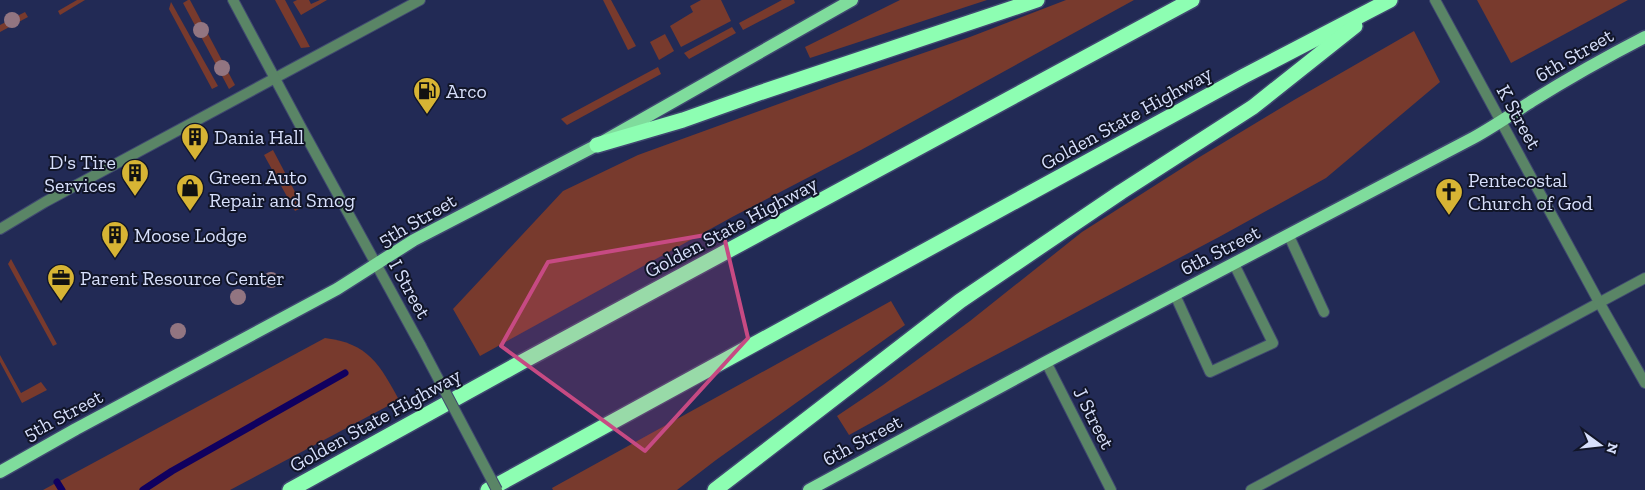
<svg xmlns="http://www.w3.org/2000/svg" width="1645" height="490" viewBox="0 0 1645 490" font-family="'Zilla Slab',serif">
	<rect width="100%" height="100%" fill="#222a55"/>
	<g fill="#783a2d">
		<path d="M77,0h8l-25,15 -2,-4z"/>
		<path d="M188,0h2l45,85 -6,4 -46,-86z"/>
		<path d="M275,0h10l25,47 -9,1z"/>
		<path d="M297,0h12l2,4 9,-4h7l-26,15 -8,-13z"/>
		<path d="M603,0h8l25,46 -8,4z"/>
		<path d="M701,0h20l10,21 -50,26 -11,-21 23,-14 -3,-6z"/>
		<path d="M782,0h12l1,3 -52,27 -4,-7z"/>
		<path d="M900,0h87l-177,58 -5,-11z"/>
		<path d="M1066,0h68l-273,150 -127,66 -254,140 -27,-47 110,-118 75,-36 198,-72 134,-46z"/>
		<path d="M1477,0h151l-117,63z"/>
		<path d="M171,2l47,84 -6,3 -43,-80z"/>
		<path d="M25,12l3,5 -28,15v-7z"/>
		<path d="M732,27l4,6 -47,26 -5,-6z"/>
		<path d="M1414,31l26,51 -114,96 -107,59 -250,132 -120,66 -12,-19 46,-31 87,-64 112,-89 116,-74 96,-58z"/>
		<path d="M665,34l9,17 -15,9 -9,-18z"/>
		<path d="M658,67l3,7 -94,51 -6,-6z"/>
		<path d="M273,150l30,57 -8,4 -31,-56z"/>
		<path d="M11,259l46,85 -4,2 -45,-82z"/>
		<path d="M891,301l14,24 -189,135 -39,30h-124l-1,-2z"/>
		<path d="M325,338c43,5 55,27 74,62l-169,90h-187z"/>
		<path d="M0,355l21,38 20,-11 6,8 -25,13 -22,-41z"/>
	</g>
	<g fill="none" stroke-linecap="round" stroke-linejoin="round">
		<g stroke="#10005f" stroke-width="7">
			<path d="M57,482l5,8"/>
			<path d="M143,490l29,-19 173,-98"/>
		</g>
		<defs>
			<g id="lane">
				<path d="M0,229l45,-27 375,-202"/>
				<path d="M1289,236l35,76"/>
				<path d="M1175,295l35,77 63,-29 -39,-79"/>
				<path d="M1251,490l394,-212"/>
			</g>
			<g id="street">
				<path d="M233,0l69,129 119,217"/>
				<path d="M1435,0l164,302 46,81"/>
				<path d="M1046,362l65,128"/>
			</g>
			<g id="primary">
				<path d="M0,472l76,-43 261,-140 77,-49 183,-95 255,-145"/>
				<path d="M809,490l237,-128 427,-224c20,-11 39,-24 59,-37 37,-23 74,-44 113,-64"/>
			</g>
			<g id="highway">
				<path d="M597,145l86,-25 76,-27 278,-93"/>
				<path d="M290,490l230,-127 672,-363"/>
				<path d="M488,490l756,-414 146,-76"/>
				<path d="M715,490l245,-189 161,-109 132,-85 102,-81"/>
			</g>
		</defs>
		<use href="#lane" stroke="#3f4770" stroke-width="12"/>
		<use href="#street" stroke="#3f4770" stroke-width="12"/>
		<use href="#primary" stroke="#3f4770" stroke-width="15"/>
		<use href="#highway" stroke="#3f4770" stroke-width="18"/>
		<use href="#lane" stroke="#5a8566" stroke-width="10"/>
		<use href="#street" stroke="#5a8566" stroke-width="10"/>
		<use href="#primary" stroke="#7fdc9c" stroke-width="12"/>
		<use href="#highway" stroke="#8dfeb2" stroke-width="15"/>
		<defs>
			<path id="street-bridge" d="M421,346l76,144"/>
		</defs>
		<use href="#street-bridge" stroke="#3f4770" stroke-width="12" stroke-linecap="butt"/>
		<use href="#street-bridge" stroke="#5a8566" stroke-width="10"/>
	</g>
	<g fill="#927581">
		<circle cx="12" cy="20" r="8"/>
		<circle cx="201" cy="30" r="8"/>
		<circle cx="222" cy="68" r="8"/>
		<circle cx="271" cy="280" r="8"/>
		<circle cx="238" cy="297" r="8"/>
		<circle cx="178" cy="331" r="8"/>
	</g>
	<path fill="#c74a83" fill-opacity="0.2" stroke="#c74a83" stroke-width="4" stroke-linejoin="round" d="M723,232l25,106 -103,113 -144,-105 47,-84z"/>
	<defs>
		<symbol id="fuel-pin" viewBox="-11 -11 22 30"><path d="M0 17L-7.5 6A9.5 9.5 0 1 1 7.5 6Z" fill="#d7b434" stroke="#111528"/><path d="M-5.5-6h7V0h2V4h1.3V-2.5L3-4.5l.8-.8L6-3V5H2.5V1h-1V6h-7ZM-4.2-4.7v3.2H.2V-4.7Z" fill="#111"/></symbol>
		<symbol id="building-pin" viewBox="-11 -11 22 30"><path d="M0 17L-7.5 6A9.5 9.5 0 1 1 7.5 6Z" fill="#d7b434" stroke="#111528"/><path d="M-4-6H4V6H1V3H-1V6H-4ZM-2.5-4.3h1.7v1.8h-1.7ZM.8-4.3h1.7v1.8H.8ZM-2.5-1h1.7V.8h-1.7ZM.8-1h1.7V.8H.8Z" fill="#111"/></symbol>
		<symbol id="shop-pin" viewBox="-11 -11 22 30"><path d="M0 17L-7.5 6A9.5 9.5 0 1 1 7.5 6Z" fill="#d7b434" stroke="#111528"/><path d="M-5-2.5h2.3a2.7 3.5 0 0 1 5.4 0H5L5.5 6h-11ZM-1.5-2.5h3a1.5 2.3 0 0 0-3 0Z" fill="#111"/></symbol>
		<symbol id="church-pin" viewBox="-11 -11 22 30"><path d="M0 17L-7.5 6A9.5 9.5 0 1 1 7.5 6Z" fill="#d7b434" stroke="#111528"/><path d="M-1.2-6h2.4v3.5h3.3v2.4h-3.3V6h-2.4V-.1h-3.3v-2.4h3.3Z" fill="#111"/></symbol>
		<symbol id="office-pin" viewBox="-11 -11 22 30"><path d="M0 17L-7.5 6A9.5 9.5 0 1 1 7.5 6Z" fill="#d7b434" stroke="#111528"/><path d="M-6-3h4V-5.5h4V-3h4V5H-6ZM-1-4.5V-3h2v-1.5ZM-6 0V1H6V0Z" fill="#111"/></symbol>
	</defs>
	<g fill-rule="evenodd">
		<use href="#fuel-pin" x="411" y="75" width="32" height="43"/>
		<use href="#building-pin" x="179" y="121" width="32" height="43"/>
		<use href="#building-pin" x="119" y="157" width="32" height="43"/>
		<use href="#shop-pin" x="174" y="172" width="32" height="43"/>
		<use href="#church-pin" x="1433" y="176" width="32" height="43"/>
		<use href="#building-pin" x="99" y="219" width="32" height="43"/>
		<use href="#office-pin" x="45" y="262" width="32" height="43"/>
	</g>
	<g text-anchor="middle" stroke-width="4" stroke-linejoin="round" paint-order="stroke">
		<g font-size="20" fill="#d7dffb" stroke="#111528">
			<text transform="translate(1574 55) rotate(-30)" y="7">6th Street</text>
			<text transform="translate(1519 117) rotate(61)" y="7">K Street</text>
			<text transform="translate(1126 118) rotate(-29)" y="7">Golden State Highway</text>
			<text transform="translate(417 220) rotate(-30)" y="7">5th Street</text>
			<text transform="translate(731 227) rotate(-28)" y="7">Golden State Highway</text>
			<text transform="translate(1220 250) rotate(-27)" y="7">6th Street</text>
			<text transform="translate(410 289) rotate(61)" y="7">I Street</text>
			<text transform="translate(63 415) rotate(-28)" y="7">5th Street</text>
			<text transform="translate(1094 418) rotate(63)" y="7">J Street</text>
			<text transform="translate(375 420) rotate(-29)" y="7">Golden State Highway</text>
			<text transform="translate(862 440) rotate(-28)" y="7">6th Street</text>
		</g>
		<g font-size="20" fill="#d7dffb" stroke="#111528" text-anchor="start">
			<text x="446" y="98">Arco</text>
			<text x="214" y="144">Dania Hall</text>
			<text x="116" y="169" text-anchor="end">D's Tire<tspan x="116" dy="23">Services</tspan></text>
			<text x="209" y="184">Green Auto<tspan x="209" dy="23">Repair and Smog</tspan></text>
			<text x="1468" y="187">Pentecostal<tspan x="1468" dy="23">Church of God</tspan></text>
			<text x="134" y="242">Moose Lodge</text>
			<text x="80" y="285">Parent Resource Center</text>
		</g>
	</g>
	<g transform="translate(1600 445) rotate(105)" stroke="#111528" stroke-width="4" paint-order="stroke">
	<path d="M0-4L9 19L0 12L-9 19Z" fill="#d7dffb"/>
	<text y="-8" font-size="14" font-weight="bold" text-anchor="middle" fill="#d7dffb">N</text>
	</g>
</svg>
